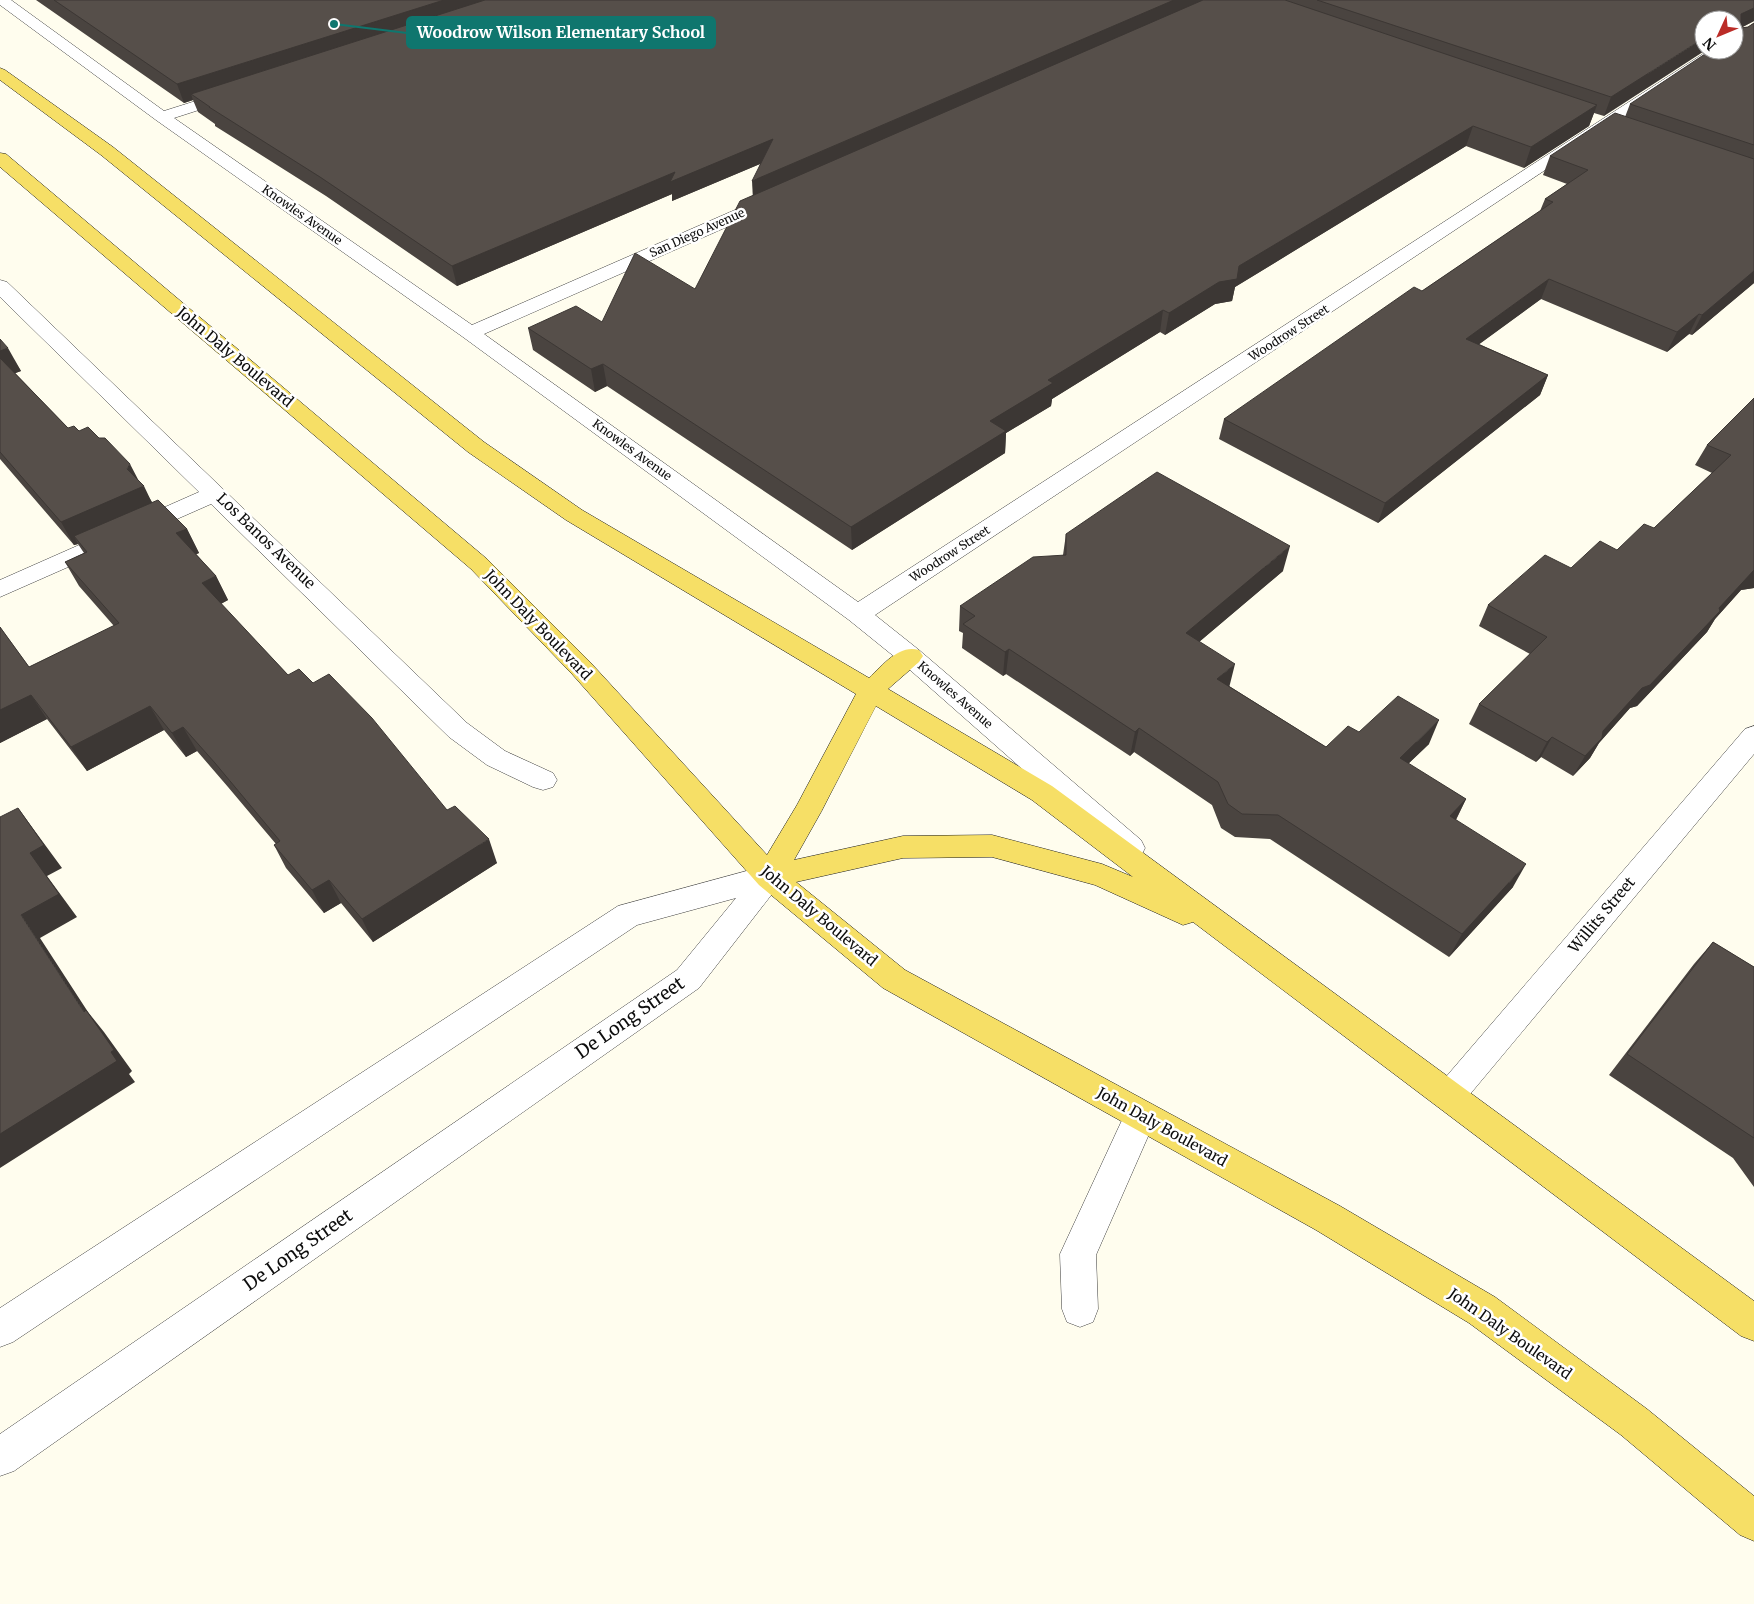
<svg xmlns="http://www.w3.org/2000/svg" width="1754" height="1604" viewBox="0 0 1754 1604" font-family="Merriweather,serif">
	<rect width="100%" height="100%" fill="#fffdee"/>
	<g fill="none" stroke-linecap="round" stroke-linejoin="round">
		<defs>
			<g id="minor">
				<path d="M0,0h11l153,111 60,-19h12l2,3 -2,3 -62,20 298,207 288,-126 6,-1 6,1 3,4 -3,4 -288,127 374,268 851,-552h17l-851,565 44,35 222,190 4,8 -4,8 -10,3 -10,-3 -220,-194 -52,-42 -386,-283 -307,-217 -156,-115z"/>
				<path d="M0,280l7,2 460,441 38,28 48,22 4,7 -4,7 -10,3 -10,-3 -46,-22 -38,-28 -238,-233 -211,93v-17l199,-88 -199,-195z"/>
				<path d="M1754,726v28l-293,351 -11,5 -11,-5 -5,-10 5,-10 306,-356z"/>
				<path d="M769,865l10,4 4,8 -4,8 -80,103 -685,483 -14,5v-42l677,-464 59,-72 -99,27 -624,417 -13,5v-39l618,-402z"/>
				<path d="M1141,1101l12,4 4,11 -61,139 2,54 -5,13 -13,5 -13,-5 -5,-13 -2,-55 69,-149z"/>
			</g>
			<path id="major" d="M0,68l5,2 108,77 371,295 98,68 287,168c14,-13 30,-34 50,-28l4,6 -4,6 -31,27 164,97 702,515v40l-13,-5 -548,-414 -10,3 -88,-40 -103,-28 -89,1 -107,24 109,88 435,236 155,91 152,112 107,87v45l-14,-6 -119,-100 -152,-112 -153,-93 -433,-242 -124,-103 -187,-211 -101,-105 -471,-402v-14l6,1 481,405 103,103 177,193 30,-50 59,-111 -290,-174 -98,-68 -367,-297 -101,-75zM876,706l156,94 101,77 -31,-13 -110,-29 -89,1 -109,24 27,-48z"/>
		</defs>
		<use href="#minor" stroke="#404040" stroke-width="1"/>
		<use href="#major" stroke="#1e1e1e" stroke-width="1"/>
		<use href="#minor" fill="#fff" fill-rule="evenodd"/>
		<use href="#major" fill="#f6df66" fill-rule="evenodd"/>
	</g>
	<g fill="#4a4440">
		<path d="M36,0h1718v21l-13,7 7,-1 6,-4v260l-62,52 -3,-1 -22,18 -126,-53 -62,45 69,31 -8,20 -162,128 -159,-84 5,-20 198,-128 118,-80 5,-12 22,-15 -24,-9 7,-19 75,-39 5,-13 104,-54v-30h-30l-100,96 -10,-3 -5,13 -65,42 -58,-22 -231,141 -3,14 -17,3 -50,31 -5,-3 -108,67 -1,7 -45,27 -1,20 -153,97 -245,-164 -12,6 -62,-42 -5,-22 74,-6 93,-33 58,-94 7,-31 -88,37v-7l-215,92 -131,-90 -111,-70v-2l-17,-12 -5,-12 -9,3z"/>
		<path d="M0,339l21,32 -6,2 53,55 11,3 60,51 13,20 35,27 12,24 -3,1 20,22 12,24 -7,4 67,71 25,8 134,127 50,53 -124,79 -32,-39 -17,10 -38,-45 -12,-23 2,-1 -48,-57 -31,-36 -11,6 -22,-27 -77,41 -40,-52 -47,24v-116l29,40 85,-41 -35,-40 -14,-24 19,-9 -6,-9 -4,1 -74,-86z"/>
		<path d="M1754,398v190l-13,2 -26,29 -8,13 -70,74 -7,2 -31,35 -9,15 -17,18 -32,-19 -5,5 -67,-38 10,-20 51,-50 -51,-28 9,-21 83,-37 46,-18 37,-22 58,-55 -17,-8 12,-20z"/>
		<path d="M1066,534l217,37 -84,71 30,44 97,61 33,-15 70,12 -21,20 58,35 -10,21 57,67 -64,70 -179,-118 -35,-2 -14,-9 -9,-23 -78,-53 -4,4 -124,-82 -3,2 -41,-28 1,-15 -4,-2 1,-25 103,-51z"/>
		<path d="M1713,942l41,25v220l-21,-29 -124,-83 85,-111z"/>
	</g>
	<g fill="#3c3734">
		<path d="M444,0h58l-311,94 2,6 -9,3 -7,-19z"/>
		<path d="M1174,0h38l-459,200 -1,-19z"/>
		<path d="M1754,8v13l-20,10 7,-17z"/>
		<path d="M1704,38v12h2l-102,66 7,-19z"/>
		<path d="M1597,105l-8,21 -65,42 7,-21z"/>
		<path d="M1473,126l-7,20 -231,141 -3,14 -17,3 -50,31 4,-22 50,-31 20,-16z"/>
		<path d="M773,139l1,19 -102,43v-7l-215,92 -5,-20 223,-94z"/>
		<path d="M1754,271v12l-62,52 10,-20z"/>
		<path d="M1549,279l-8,20 -82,60 7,-20z"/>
		<path d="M1163,310l-3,22 -108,67 -1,7 -45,27 -1,20 -153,97 -1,-23 139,-106 58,-41z"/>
		<path d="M1699,314l-10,20 -22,18 10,-20z"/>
		<path d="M8,348l13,23 -13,5 -8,-14v-11z"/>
		<path d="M603,364l4,22 -12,6 -4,-23z"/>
		<path d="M1548,375l-8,20 -162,128 7,-20z"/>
		<path d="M130,464l12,23 2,-1 11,23 -81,27 4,8 -4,1 -13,-23 66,-53z"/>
		<path d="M187,529l12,24 -11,5 -12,-25z"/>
		<path d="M1290,546l-7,25 -103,87 6,-25z"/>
		<path d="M1754,570v18l-13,2 -26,29 -8,13 -70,74 -7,2 -31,35 -9,15 -17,18 12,-20 18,-25 39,-43 77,-80z"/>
		<path d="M216,576l12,24 -14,7 -12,-24z"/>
		<path d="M1009,649l-3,25 -3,2 2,-24z"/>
		<path d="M1235,664l-6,24 -12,-9z"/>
		<path d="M31,695l16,24 -47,24v-33z"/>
		<path d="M150,706l14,24 -77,41 -16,-24z"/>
		<path d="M1439,720l-10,24 -40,38 11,-24z"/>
		<path d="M183,727l14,24 -11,6 -14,-24z"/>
		<path d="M1139,728l-5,24 -4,4 5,-24z"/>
		<path d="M1552,737l-11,20 -5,5 11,-20z"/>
		<path d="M1466,799l-12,24 -4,-7z"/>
		<path d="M18,808l44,60 -15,8 30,41 -37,21 48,74 16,20 28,39 -3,3 6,8 -135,86v-34l84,-122 -63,-97 9,-62z"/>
		<path d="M489,839l8,24 -124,79 -11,-23z"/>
		<path d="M1526,864l-13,23 -64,70 13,-23z"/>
		<path d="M329,880l12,23 -17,10 -12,-23z"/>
	</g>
	<g fill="#564f4a" stroke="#3c3734">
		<path d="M54,0h390l-267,84z"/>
		<path d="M485,0h689l-422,181 21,-42 -103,43 5,-10 -223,94 -132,-89 -111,-70h1l-19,-13z"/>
		<path d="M1203,0h82l312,105 -66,42 -58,-21 -234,140 -2,13 -18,3 -50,31 -6,-3 -115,70 5,3 -63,38 16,10 -155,96 -248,-163 -12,5 -63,-41 48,-22 26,16 33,-69 60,36 45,-88z"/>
		<path d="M1317,0h437v8l-13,6v14l7,-1 6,-4v122l-124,-41 81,-54h23v-16h1v-3h-1v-11h-30v18l-93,59z"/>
		<path d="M1615,113l139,46v112l-52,44 -3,-1 -22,18 -128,-53 -83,60 82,36 -163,128 -161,-84 190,-132 8,4 131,-89 -8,-3 43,-29 -38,-14z"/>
		<path d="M0,339l8,9 -8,3z"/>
		<path d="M0,358l68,70 6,-2 5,5 9,-4 11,11h6l25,26 -3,5 17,17 -83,36 -61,-70z"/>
		<path d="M1754,398v172l-35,38 1,3 -70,74 -8,3 -39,43 -1,7 -17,18 -33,-19 -5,5 -68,-38 68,-67 -59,-32 57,-50 26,13 29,-27 17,9 27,-26 10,4 77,-73 -24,-10z"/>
		<path d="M1157,472l133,74 -104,87 49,31 -18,15 109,68 22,-21 11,6 39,-36 41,24 -39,38 66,41 -16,17 76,48 -64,70 -184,-119 -36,-1 -14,-10 -10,-22 -79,-54 -4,4 -126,-83 -4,3 -42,-28 12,-8 -15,-10 73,-49 33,-2v-21z"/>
		<path d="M158,500l29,29 -11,4 40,43 -14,7 86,92 11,-6 14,14 16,-9 43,44 75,92 8,-4 34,33 -127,80 -33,-39 -17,10 -38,-45 6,-4 -65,-78 -32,-36 -11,6 -22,-27 -79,41 -40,-52 -31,15v-83l29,40 90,-44 -54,-61 22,-10 -13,-16z"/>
		<path d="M18,808l26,37 -14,8 29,41 -38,21 63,97 2,-2 28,40 -3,2 6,9 -117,73v-317z"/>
		<path d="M1713,942l41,25v171l-127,-84z"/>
	</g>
	<g text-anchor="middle" stroke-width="5" stroke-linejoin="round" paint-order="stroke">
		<g font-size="12" fill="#0d0d0d" stroke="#fff">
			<text transform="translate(302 215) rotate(35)" y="4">Knowles Avenue</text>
			<text transform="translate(697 233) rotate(-24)" y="4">San Diego Avenue</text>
			<text transform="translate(1289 333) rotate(-33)" y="4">Woodrow Street</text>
			<text transform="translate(632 450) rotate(36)" y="4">Knowles Avenue</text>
			<text transform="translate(950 554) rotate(-33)" y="4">Woodrow Street</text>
			<text transform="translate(955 695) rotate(41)" y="4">Knowles Avenue</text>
		</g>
		<g font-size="15" fill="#0d0d0d" stroke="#fff">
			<text transform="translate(235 357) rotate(40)" y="5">John Daly Boulevard</text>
			<text transform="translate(266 541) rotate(44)" y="5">Los Banos Avenue</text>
			<text transform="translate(538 625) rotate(46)" y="5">John Daly Boulevard</text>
			<text transform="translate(1602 915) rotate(-50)" y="5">Willits Street</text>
			<text transform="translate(819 916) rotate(40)" y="5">John Daly Boulevard</text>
			<text transform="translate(1162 1127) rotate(29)" y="5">John Daly Boulevard</text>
			<text transform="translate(1510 1334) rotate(35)" y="5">John Daly Boulevard</text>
		</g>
		<g font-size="18" fill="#0d0d0d" stroke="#fff">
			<text transform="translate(630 1018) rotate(-35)" y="6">De Long Street</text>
			<text transform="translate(298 1250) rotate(-35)" y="6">De Long Street</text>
		</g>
	</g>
	<path fill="none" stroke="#0f766e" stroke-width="2" d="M334 24L407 33"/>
	<circle fill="#0f766e" stroke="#fff" stroke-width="2" cx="334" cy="24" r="5"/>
	<rect fill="#0f766e" stroke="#0f766e" stroke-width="2" x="407" y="17" width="308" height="31" rx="5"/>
	<g font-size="16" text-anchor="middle" font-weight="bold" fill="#fff">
		<text x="561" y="38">Woodrow Wilson Elementary School</text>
	</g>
	<g transform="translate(1719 35) rotate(226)"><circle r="24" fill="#ffffff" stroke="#9e9e9e"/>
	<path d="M0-4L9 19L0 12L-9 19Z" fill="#bb2c27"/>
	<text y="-8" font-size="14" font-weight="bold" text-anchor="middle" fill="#0d0d0d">N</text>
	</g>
</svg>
